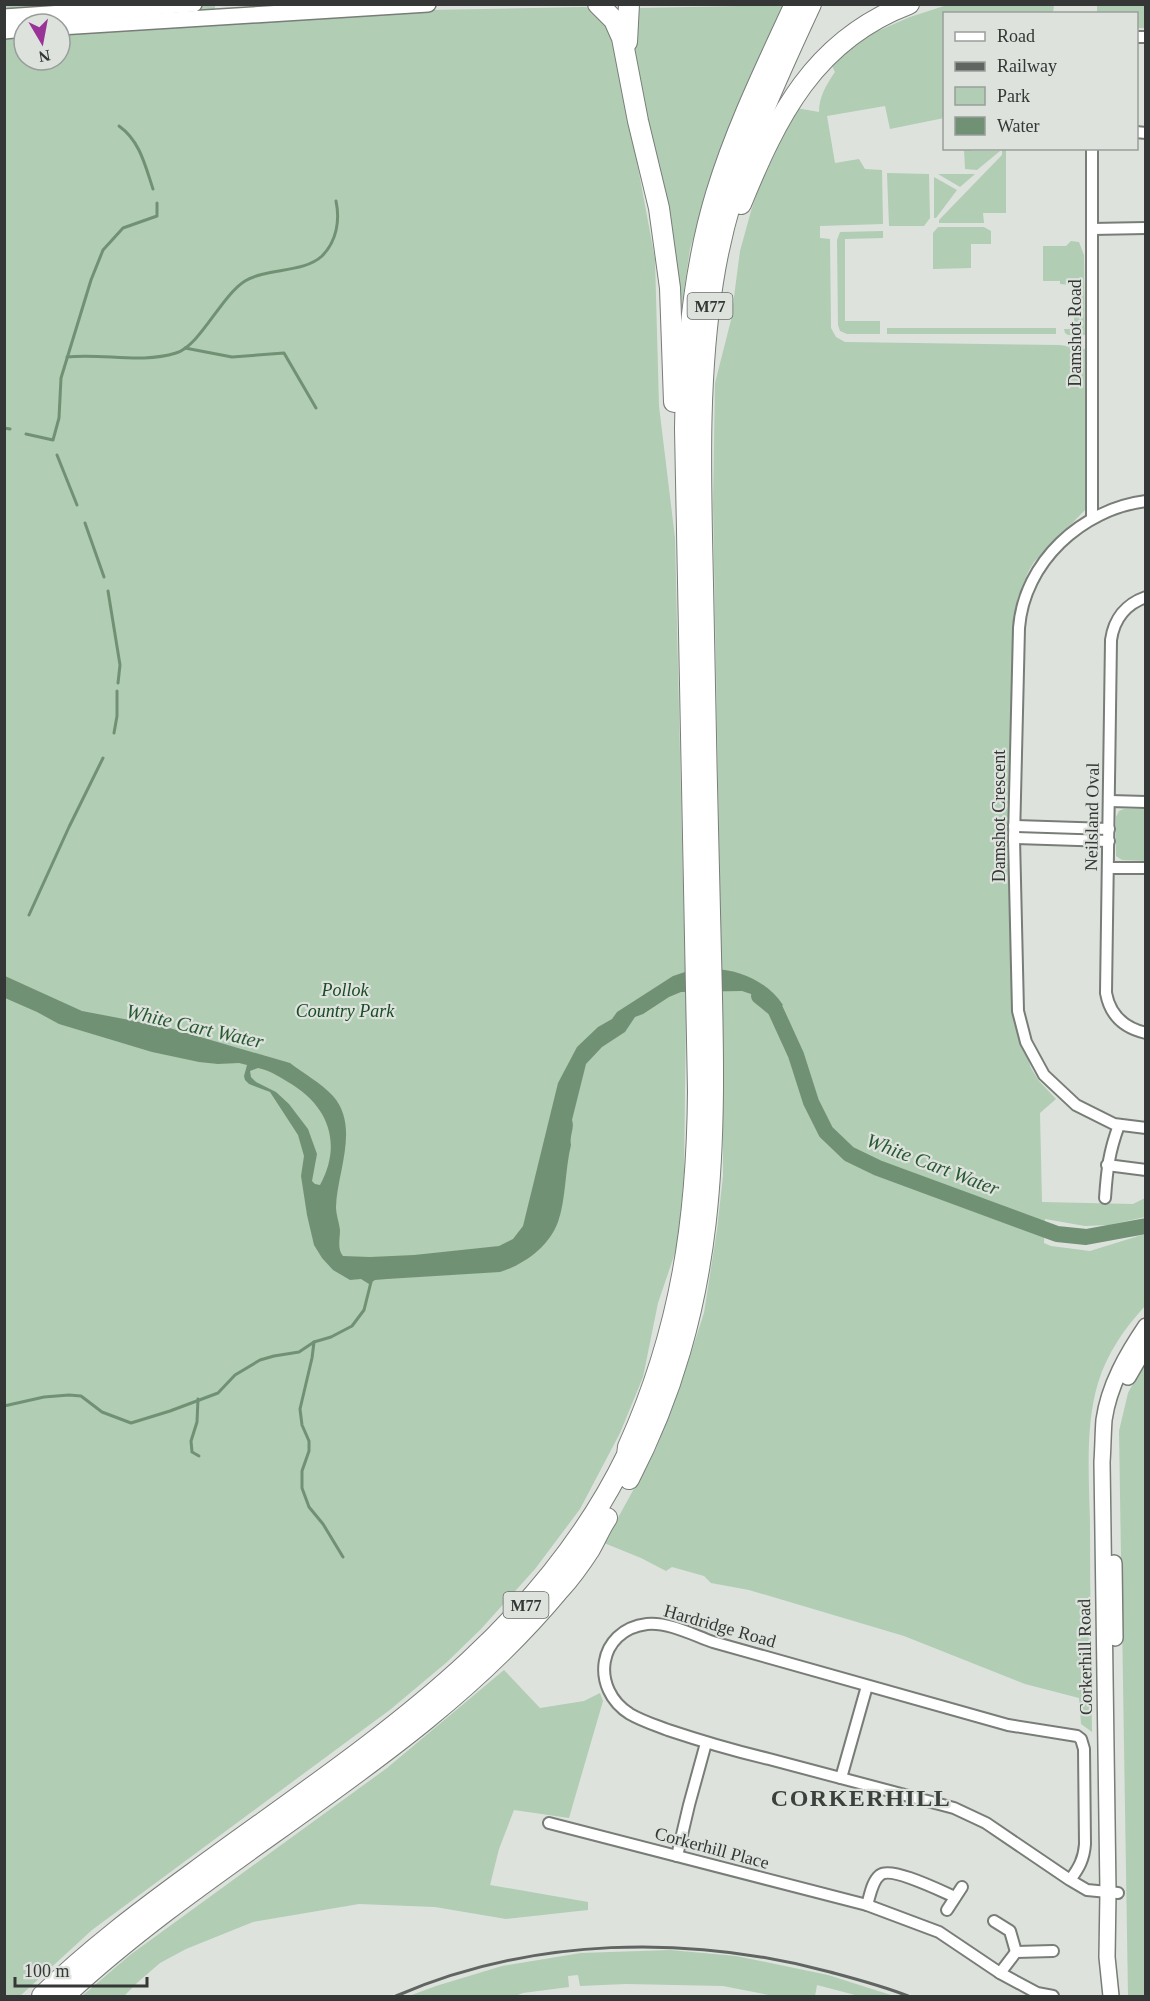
<svg xmlns="http://www.w3.org/2000/svg" width="1150" height="2001" viewBox="0 0 1150 2001" font-family="'Times New Roman',serif">
	<rect width="100%" height="100%" fill="#dde2dd"/>
	<g fill="#b1cdb4" fill-rule="evenodd">
		<path d="M5,5h210v18l213,-13 156,-3 7,1 16,7 13,56 35,188 4,147 16,132 11,474 -2,161 -6,71 -20,59 -15,74 -23,56 -40,76 -45,60 -54,60 -34,33 -56,47 -299,221 -72,66h-15zM24,24h36v36h-36z"/>
		<path d="M786,5l-70,157 -26,87 -11,76 -8,-93 -36,-177 2,-47z"/>
		<path d="M947,5h107l-1,8 -109,1v104l-54,11 -5,-23 -58,10 8,47 24,-4 6,10 17,1 1,54 -63,2v12l10,1 1,89 5,9 9,5 215,3 32,5 -3,156 -55,56c-15,22 -16,50 -22,75l1,377 18,54 8,13 17,18 -16,14 2,89 91,2 12,-6v19l-36,8 -24,1 -40,-7 -1,24 7,3 39,5 55,-17v72c-20,22 -38,47 -47,77 -13,43 -9,95 -8,140 0,70 1,140 2,209l-11,-8 -2,-26 -54,-14 -121,-48 -155,-46 -38,-7 -7,-7 -32,-9 -6,4 -25,-13 -37,-15 52,-94 25,-65 23,-71 13,-83 6,-54v-117l-10,-555 2,-121 16,-63 9,-69 11,-40 17,-51 28,-52 23,4c0,-15 7,-27 16,-40l-4,-8 40,-30 39,-17z"/>
		<path d="M1097,5h48v23h-8l-1,-14 -39,-1z"/>
		<path d="M964,149h6l1,2h29l-23,19 -12,-1z"/>
		<path d="M1002,149h4v64h-23l1,10h-45v-3l63,-65z"/>
		<path d="M887,173l42,1 1,44 -6,8h-35z"/>
		<path d="M938,174h37l-15,13z"/>
		<path d="M934,177l23,13 -21,28h-2z"/>
		<path d="M938,227h46l7,4v13h-20v24l-38,1v-36z"/>
		<path d="M883,231v7l-38,1v82h35v13h-33l-7,-3 -2,-6 -1,-85 3,-8z"/>
		<path d="M1071,241l8,1 5,13 1,80h-17l-3,-2 -1,-4h7l3,-3v-11l-2,-1 -1,-29 -11,-1v-3h-17v-35h23z"/>
		<rect x="887" y="328" width="169" height="6"/>
		<path d="M1124,809h21v52l-23,-1 -6,-4v-39l3,-6z"/>
		<path d="M1145,1360v636h-17l-9,-565 9,-38z"/>
		<path d="M504,1670l36,38 44,-7 16,-8 3,8 -34,117 -55,-8 -15,39 -9,36 98,17v8l-82,9 -71,-12 -76,-3 -106,18 -67,27 -26,14 -22,19 -14,14h-42l48,-41 257,-187z"/>
		<path d="M670,1950l66,6 92,19 66,21h-35l-42,-11 -2,11h-41l-51,-10 -97,-2 -46,2 -2,-11 -10,1 1,11 -46,6 -8,3h-106l27,-10 66,-20 79,-13z"/>
	</g>
	<path fill="#719175" fill-rule="evenodd" d="M715,969c26,1 54,14 68,36l-13,9 -19,-20 -9,-3 -61,1 -12,5 -26,17 -8,3 -10,15 -23,15 -16,17 -14,56c3,8 -3,16 -1,25 -6,24 -5,54 -13,77 -9,25 -35,43 -58,50l-113,7 -12,1 -6,4 -8,-5 -11,1 -17,-10 -11,-12 -8,-13 -7,-30 -6,-39 3,-20 -6,-21 -28,-43 -21,-8 -4,-4 -1,-4 3,-11 -8,-2 -21,1 -19,-2 -47,-10 -93,-28 -22,-12 -32,-14v-22l77,35 84,16 124,36c14,11 30,19 43,33 27,31 4,76 3,111 0,7 3,15 4,23 0,9 -3,19 3,26l27,1 44,-2 85,-9 14,-7 10,-13 35,-143 19,-36 21,-20 14,-8 5,-7 56,-36 18,-6zM258,1068c11,2 20,8 30,14 40,23 55,61 32,103l-5,-1 -3,-3 5,-27 -9,-25 -19,-25 -13,-12 -20,-10 -5,-5 -1,-6z"/>
	<g fill="none" stroke-linecap="round" stroke-linejoin="round">
		<g stroke="#719175" stroke-width="3">
			<path d="M119,126c21,15 26,39 34,63"/>
			<path d="M185,348l47,9 52,-4 32,55"/>
			<path d="M67,357c36,-4 74,7 109,-4 24,-7 45,-57 69,-72 21,-13 59,-8 77,-25 15,-15 18,-36 14,-55"/>
			<path d="M4,428l6,1"/>
			<path d="M26,434l27,6 6,-22 2,-40 30,-98 12,-30 20,-22 34,-12v-13"/>
			<path d="M57,455l20,50"/>
			<path d="M85,523l19,54"/>
			<path d="M108,591l12,74 -2,18"/>
			<path d="M114,733l3,-17v-25"/>
			<path d="M29,915l40,-88 34,-69"/>
			<path d="M314,1342l-2,16 -12,51 2,16 7,16v10l-7,20v17l7,19 14,17 20,33"/>
			<path d="M198,1399l-1,23 -6,19 1,11 7,4"/>
			<path d="M4,1406l40,-9 25,-2 12,1 21,16 29,11 39,-12 48,-18 17,-18 25,-15 14,-4 25,-4 15,-10 17,-5 21,-11 12,-16 7,-28"/>
		</g>
		<path stroke="#719175" stroke-width="16" d="M759,996l16,13 21,46 15,47 15,30 23,22 29,14 179,66 29,3 60,-11"/>
		<defs>
			<g id="street">
				<path d="M1136,37h10"/>
				<path d="M1136,132l10,1"/>
				<path d="M1092,148v369"/>
				<path d="M1092,229l54,-1"/>
				<path d="M1146,501c-64,8 -122,61 -127,127l-5,210 4,173 8,31 18,33 32,30 38,19 32,4"/>
				<path d="M1146,597c-20,7 -32,22 -35,43l-5,353c4,22 18,35 40,40"/>
				<path d="M1110,801l36,1"/>
				<path d="M1014,826l95,3"/>
				<path d="M1014,838l95,3"/>
				<path d="M1108,868h38"/>
				<path d="M1107,1165l39,5"/>
				<path d="M1105,1198c2,-29 4,-46 14,-73"/>
				<path d="M841,1778l26,-92"/>
				<path d="M549,1823l318,82 72,27 61,41 37,20 16,3"/>
				<path d="M677,1856l12,-51 17,-62"/>
				<path d="M1070,1880c9,-12 14,-21 15,-36l-1,-95 -3,-10 -4,-3 -69,-11 -295,-83c-20,-7 -44,-20 -66,-18 -50,6 -57,65 -17,90 12,7 25,11 38,16 33,11 67,21 101,29 62,16 123,33 185,49l32,15 84,57 17,10 31,3"/>
				<path d="M867,1905c3,-9 5,-24 13,-30 11,-9 61,16 75,22"/>
				<path d="M947,1910l15,-23"/>
				<path d="M994,1921l16,10 6,21"/>
				<path d="M1000,1973l16,-21 37,-1"/>
			</g>
			<g id="secondary">
				<path d="M4,17l190,-13"/>
				<path d="M60,27l368,-23"/>
				<path d="M4,31l20,-2"/>
				<path d="M1128,1377l18,-31"/>
				<path d="M1114,1563l1,75"/>
				<path d="M1111,1996l-4,-39 1,-65 -6,-430c1,-14 1,-29 2,-42 5,-35 23,-66 42,-94"/>
			</g>
			<g id="highway">
				<path d="M598,4l16,16 8,18 16,83 21,87 11,80 4,114"/>
				<path d="M627,42l2,-38"/>
				<path d="M741,204c36,-88 73,-164 168,-200"/>
				<path d="M629,1479c90,-174 87,-334 82,-524 -3,-124 -6,-247 -8,-371 -2,-100 -6,-203 10,-302 15,-99 56,-188 98,-278"/>
				<path d="M42,1996c47,-46 99,-85 151,-123 164,-121 342,-228 434,-418l1,-8c53,-117 69,-228 70,-356l-13,-662c1,-79 8,-159 31,-235 20,-66 50,-127 79,-190"/>
				<path d="M64,1996c157,-146 358,-240 496,-407 11,-12 21,-26 30,-40 6,-10 10,-21 17,-31"/>
			</g>
		</defs>
		<use href="#street" stroke="#787d78" stroke-width="14"/>
		<use href="#secondary" stroke="#787d78" stroke-width="18"/>
		<use href="#highway" stroke="#787d78" stroke-width="22"/>
		<use href="#street" stroke="#fff" stroke-width="10"/>
		<use href="#secondary" stroke="#fff" stroke-width="15"/>
		<use href="#highway" stroke="#fff" stroke-width="20"/>
		<path stroke="#616562" stroke-width="3" d="M396,1996c136,-59 292,-62 434,-24 26,7 53,14 78,24"/>
	</g>
	<g text-anchor="middle" stroke-width="4.5" stroke-linejoin="round" paint-order="stroke">
		<g fill="#dde2dd" stroke="#676a67" stroke-width="1.5">
			<rect x="687.5" y="293" width="45" height="26" rx="4.5"/>
			<rect x="503.5" y="1592" width="45" height="26" rx="4.5"/>
		</g>
		<g font-size="16" font-weight="bold" fill="#343735">
			<text x="710" y="312">M77</text>
			<text x="526" y="1611">M77</text>
		</g>
		<g font-size="18" fill="#343735" stroke="#dde2dd">
			<text transform="translate(1075 333) rotate(-90)" y="6">Damshot Road</text>
			<text transform="translate(999 816) rotate(-90)" y="6">Damshot Crescent</text>
			<text transform="translate(1092 817) rotate(-89)" y="6">Neilsland Oval</text>
			<text transform="translate(720 1626) rotate(16)" y="6">Hardridge Road</text>
			<text transform="translate(1085 1657) rotate(-91)" y="6">Corkerhill Road</text>
			<text transform="translate(712 1848) rotate(15)" y="6">Corkerhill Place</text>
		</g>
		<g font-size="18" font-style="italic" fill="#174b24" stroke="#dde2dd">
			<text x="345" y="996">Pollok<tspan x="345" dy="21">Country Park</tspan></text>
		</g>
		<g font-size="20" font-style="italic" fill="#265931" stroke="#dde2dd">
			<text transform="translate(195 1026) rotate(13)" y="7">White Cart Water</text>
			<text transform="translate(933 1164) rotate(21)" y="7">White Cart Water</text>
		</g>
		<g font-size="24" font-weight="bold" letter-spacing="1.5" fill="#3b403c" stroke="#dde2dd">
			<text x="861" y="1806">CORKERHILL</text>
		</g>
	</g>
	<rect width="1150" height="2001" fill="none" stroke="#343735" stroke-width="12"/>
	<rect x="943" y="12" width="195" height="138" fill="#dde2dd" stroke="#999e9a" stroke-width="1.5"/>
	<rect x="955" y="32" width="30" height="9" fill="#ffffff" stroke="#999e9a" stroke-width="1.5"/>
	<text x="997" y="42" font-size="18" fill="#343735">Road</text>
	<rect x="955" y="62" width="30" height="9" fill="#616562" stroke="#999e9a" stroke-width="1.5"/>
	<text x="997" y="72" font-size="18" fill="#343735">Railway</text>
	<rect x="955" y="87" width="30" height="18" fill="#b1cdb4" stroke="#999e9a" stroke-width="1.5"/>
	<text x="997" y="102" font-size="18" fill="#343735">Park</text>
	<rect x="955" y="117" width="30" height="18" fill="#719175" stroke="#999e9a" stroke-width="1.5"/>
	<text x="997" y="132" font-size="18" fill="#343735">Water</text>
	<g transform="translate(42 42) rotate(170)"><circle r="28" fill="#dde2dd" stroke="#999e9a" stroke-width="1.5"/>
	<path d="M0-4.5L10 22L0 15L-10 22Z" fill="#993397"/>
	<text y="-9" font-size="16" font-weight="bold" text-anchor="middle" fill="#343735">N</text>
	</g>
	<path d="M15 1977v9h132v-9" fill="none" stroke="#343735" stroke-width="3"/>
	<text x="24" y="1977" font-size="18" fill="#343735" stroke="#dde2dd" stroke-width="4.5" paint-order="stroke">100 m</text>
</svg>
